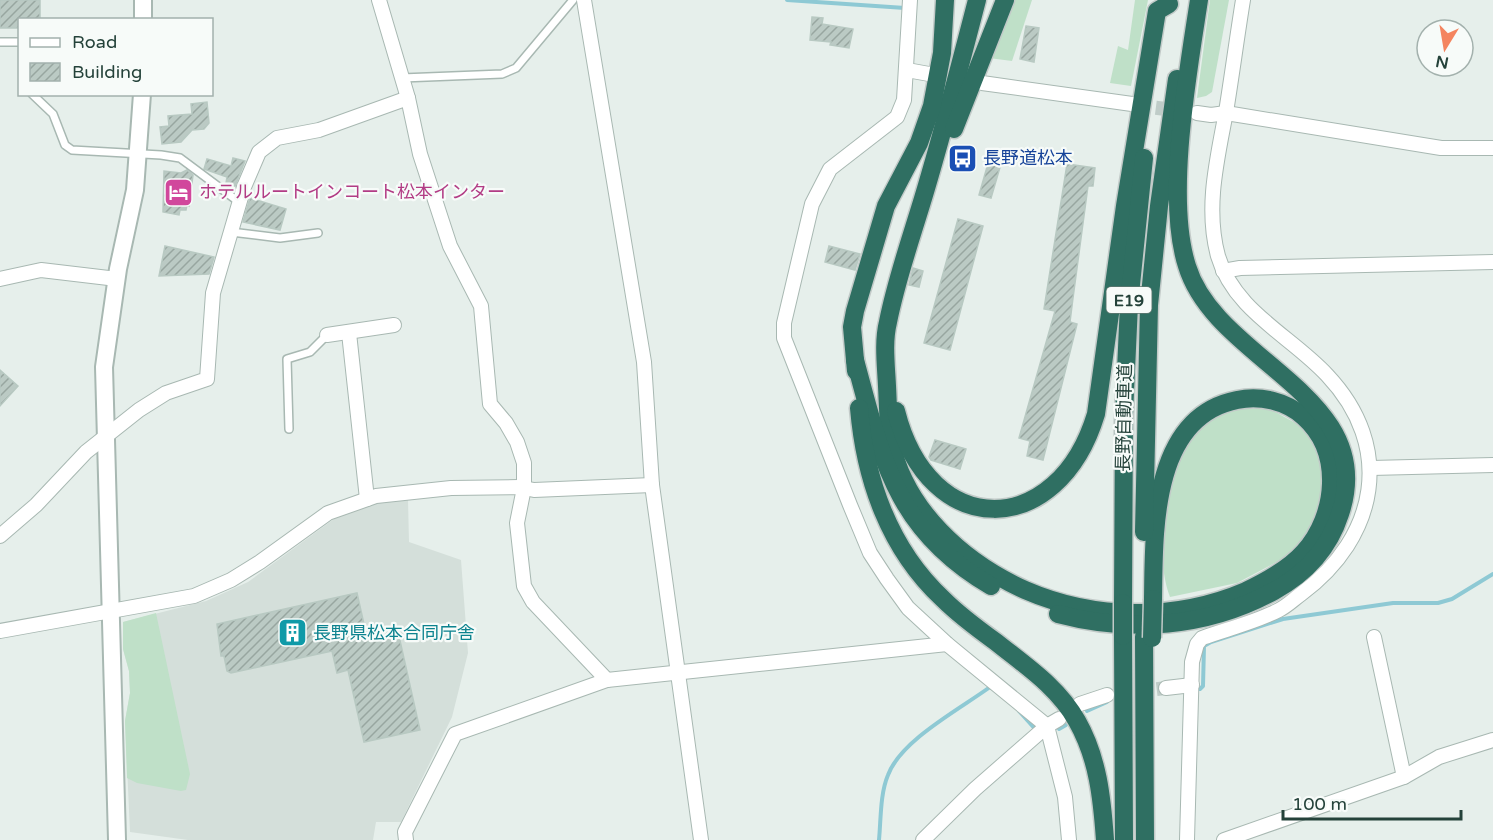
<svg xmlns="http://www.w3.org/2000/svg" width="1493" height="840" viewBox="0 0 1493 840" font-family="'Varela Round','Noto Sans JP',sans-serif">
	<defs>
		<pattern id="building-hatch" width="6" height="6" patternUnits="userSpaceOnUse" patternTransform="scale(1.5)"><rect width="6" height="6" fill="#bbcac4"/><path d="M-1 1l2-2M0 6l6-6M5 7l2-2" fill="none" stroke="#98a6a0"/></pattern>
	</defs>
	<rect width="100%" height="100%" fill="#e6efeb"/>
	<path fill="#d4dfda" d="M405,498l3,2 1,42 52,18 7,93 -16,64 -51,105h-25l-3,18h-185l-58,-8 -5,-111 5,-28 -1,-22 -6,-22v-27l83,-21 42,-19 90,-66 29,-12z"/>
	<g fill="#bfe0c8">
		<path d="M1013,0h19l-20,61 -23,-3z"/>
		<path d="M1135,0h13l-17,86 -21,-3 8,-37 10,4z"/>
		<path d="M1210,0h19l-17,92 -6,4 -9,2z"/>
		<path d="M1233,408l37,1 29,16 15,12 8,24 5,35 -21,45 -18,15 -51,27 -67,14c-17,-44 -4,-121 21,-161 10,-15 26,-22 42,-28z"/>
		<path d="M156,613l34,161 -4,16 -5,1 -44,-8 -10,-5 -2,-57 5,-28 -1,-22 -6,-22v-27z"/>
	</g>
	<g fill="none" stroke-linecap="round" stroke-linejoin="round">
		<g stroke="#8ec9d4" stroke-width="4">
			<path d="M787,0l118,8"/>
			<path d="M1200,689l3,-3 1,-40 7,-4 72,-23 110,-16h45l14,-4 41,-25"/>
			<path d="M1019,711l17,19"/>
			<path d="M1087,711l20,-9"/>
			<path d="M1059,729l7,-4"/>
			<path d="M879,840c2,-21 1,-46 9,-65 13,-35 72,-66 102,-88l2,1"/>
		</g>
	</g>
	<g fill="url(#building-hatch)" stroke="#b8c9c2" stroke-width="1.5">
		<path d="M0,0h40v20h-20v8h-20z"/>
		<path d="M812,17l11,1 -1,6 31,5 -4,19 -19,-3 1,-3 -21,-2z"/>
		<path d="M1026,26l13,2 -5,34 -14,-3z"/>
		<path d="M207,102l2,21 -5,6 -12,1 -11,12 -19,2 -2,-17 9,-1 -1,-10 24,-2 -1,-10z"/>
		<path d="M991,153l12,4 -12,41 -12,-3z"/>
		<path d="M233,158l12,3 -10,25 -9,-3 1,-6 -23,-8 3,-10 24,7z"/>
		<path d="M1067,164l28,4 -2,18h-5l-15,112 -3,24 7,2 -34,136 -16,-4 3,-15 -11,-3 36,-127 -11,-2z"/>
		<path d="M187,170l6,5 -4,31 -2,-1 -1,5h-6l-1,5 -16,-3 1,-41 17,2z"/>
		<path d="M250,198l36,11 -6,21 -37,-8z"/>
		<path d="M958,219l25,7 -33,124 -26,-7z"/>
		<path d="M165,246l49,11 -5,17 -50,2z"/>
		<path d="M829,246l31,8 -5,16 -30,-8z"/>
		<path d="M913,268l10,3 -4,16 -10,-2z"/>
		<path d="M0,370l18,16 -18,20z"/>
		<path d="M935,440l31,9 -6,20 -29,-9 -2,-3z"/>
		<path d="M357,593l11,49 31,-6 21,94 -56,12 -16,-72 -11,3 -5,-22 -101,22 -4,-2 -3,-15h-3l-4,-32z"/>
	</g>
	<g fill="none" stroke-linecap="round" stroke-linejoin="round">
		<g stroke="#bfccc8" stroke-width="14" stroke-dasharray="14 7" stroke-linecap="butt">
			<path d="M1135,105l46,6"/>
			<path d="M1115,694l51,-6"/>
		</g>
		<defs>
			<g id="service">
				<path d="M0,42h20"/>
				<path d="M402,78l100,-4 14,-6 57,-68"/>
				<path d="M32,94l21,20 12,31 7,5 89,5 19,3 59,44"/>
				<path d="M231,232l49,6 38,-5"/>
				<path d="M289,429l-2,-70 23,-7 17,-17"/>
			</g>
			<g id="minor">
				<path d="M379,0l29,98 12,56 30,92 31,60 9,98 16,19 11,19 7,21v25l-7,35 7,63 9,16 74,78"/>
				<path d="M584,0l60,362 8,123 49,355"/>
				<path d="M910,0l-6,100 -7,17 -67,52 -18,35 -28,119v15l66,167 20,48 17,26 21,29 39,36 100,82 18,71 4,43"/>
				<path d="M907,70l22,4"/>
				<path d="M982,83l150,21"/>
				<path d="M1197,113l14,2 15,-2 215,35h52"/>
				<path d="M1223,271l17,-3 253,-6"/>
				<path d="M0,279l41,-9 76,9"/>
				<path d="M349,333l18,166"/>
				<path d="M327,335l67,-10"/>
				<path d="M1371,468l122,-3"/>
				<path d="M0,536l36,-31 50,-53 53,-42 27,-17 41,-14 6,-86 31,-106 15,-35 18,-14 42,-8 89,-32"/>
				<path d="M0,631l194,-35 37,-16 29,-18 68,-49 48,-17 75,-8 68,-1 15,3 118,-5"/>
				<path d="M1374,637l30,140"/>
				<path d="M1166,688l26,-3"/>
				<path d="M1080,704l27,-9"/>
				<path d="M406,840l-1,-8 50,-98 152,-54 340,-36"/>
				<path d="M923,840l52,-51 72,-63 12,-7"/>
				<path d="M1187,840l5,-178 5,-18 5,-6c25,-9 54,-16 77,-28 8,-4 15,-11 22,-16 77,-57 94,-147 26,-219 -36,-39 -93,-64 -109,-119 -13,-48 -1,-96 8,-144 6,-37 11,-75 17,-112"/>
				<path d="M1224,840l180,-63 35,-20 54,-17"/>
			</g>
			<g id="tertiary">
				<path d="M143,20v-20"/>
				<path d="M117,840l-13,-473 14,-98 17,-79 7,-96"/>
			</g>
			<g id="motorway">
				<path d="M977,0c-16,62 -32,124 -50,185 -13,45 -30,91 -39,137 -5,20 -2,43 -1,64 1,18 1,38 4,56 14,68 72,120 134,148 69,30 151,31 221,1 21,-10 43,-22 58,-39 33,-37 39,-100 0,-135 -18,-16 -44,-22 -67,-17 -86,17 -83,132 -84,199"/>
				<path d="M954,129l51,-129"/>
				<path d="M855,360c27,99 40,170 136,226"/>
				<path d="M856,371l-4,-44 3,-16 31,-105 33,-63 13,-37 10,-53 3,-53"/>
				<path d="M859,408c6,71 30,141 84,191 16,16 35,30 53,43 30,24 62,45 81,79 21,37 25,77 28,119"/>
				<path d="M896,411c33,131 162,129 200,3l29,-208 32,-195 12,-7"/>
				<path d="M1144,532l5,-227 10,-99 18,-127"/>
				<path d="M1123,603l1,-189 5,-110 15,-146"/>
				<path d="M1058,614c72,19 149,14 216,-23 31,-17 55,-43 66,-77 40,-119 -124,-152 -153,-248 -22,-68 1,-194 12,-266"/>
				<path d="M1123,636l1,204"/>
				<path d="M1144,637l1,203"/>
			</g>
		</defs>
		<use href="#service" stroke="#a8b8b2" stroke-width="10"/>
		<use href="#minor" stroke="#a8b8b2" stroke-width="16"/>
		<use href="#tertiary" stroke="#a8b8b2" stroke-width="20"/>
		<use href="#motorway" stroke="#c2cac8" stroke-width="21"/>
		<use href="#service" stroke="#fff" stroke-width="7"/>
		<use href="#minor" stroke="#fff" stroke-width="14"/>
		<use href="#tertiary" stroke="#fff" stroke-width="16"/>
		<use href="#motorway" stroke="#2f6f62" stroke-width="18"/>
		<defs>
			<g id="motorway-bridge">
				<path d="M1123,603v33"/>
				<path d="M1152,638l1,-39"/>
			</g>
		</defs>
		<use href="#motorway-bridge" stroke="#c2cac8" stroke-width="21" stroke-linecap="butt"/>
		<use href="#motorway-bridge" stroke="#2f6f62" stroke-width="18"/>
	</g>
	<defs>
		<symbol id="bus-square" viewBox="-11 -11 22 22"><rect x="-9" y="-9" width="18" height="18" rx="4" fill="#1a4fb4" stroke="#f7fbf9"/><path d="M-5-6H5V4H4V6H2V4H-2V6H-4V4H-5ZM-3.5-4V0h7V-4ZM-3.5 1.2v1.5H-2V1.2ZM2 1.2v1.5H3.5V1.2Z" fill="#fff"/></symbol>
		<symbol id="hotel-square" viewBox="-11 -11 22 22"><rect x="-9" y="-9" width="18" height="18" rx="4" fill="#d1479c" stroke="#f7fbf9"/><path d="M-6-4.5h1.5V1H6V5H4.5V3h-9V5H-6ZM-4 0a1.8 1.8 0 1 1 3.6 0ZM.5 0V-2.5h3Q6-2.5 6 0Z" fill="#fff"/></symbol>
		<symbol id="building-square" viewBox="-11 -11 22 22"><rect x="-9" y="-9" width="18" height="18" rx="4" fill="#0f9aa8" stroke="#f7fbf9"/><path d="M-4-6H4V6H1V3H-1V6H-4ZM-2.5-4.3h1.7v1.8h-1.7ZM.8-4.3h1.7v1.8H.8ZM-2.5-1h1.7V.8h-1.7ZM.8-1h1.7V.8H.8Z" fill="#fff"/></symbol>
	</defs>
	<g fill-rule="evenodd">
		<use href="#bus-square" x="946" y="142" width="33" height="33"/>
		<use href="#hotel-square" x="162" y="176" width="33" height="33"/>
		<use href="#building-square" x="276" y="616" width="33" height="33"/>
	</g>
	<g text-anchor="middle" stroke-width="4.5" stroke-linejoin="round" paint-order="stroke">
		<rect fill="#f7fbf9" stroke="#637a73" stroke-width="1.5" x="1106.5" y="287" width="45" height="26" rx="4.5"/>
		<g font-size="16" font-weight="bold" fill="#24423a">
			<text x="1129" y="306">E19</text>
		</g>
		<g font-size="18" fill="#164399" stroke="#f7fbf9" text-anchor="start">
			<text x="983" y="164">長野道松本</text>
		</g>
		<g font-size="18" fill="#b23c85" stroke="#f7fbf9" text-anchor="start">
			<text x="199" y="198">ホテルルートインコート松本インター</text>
		</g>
		<g font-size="18" fill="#24423a" stroke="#f7fbf9">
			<text transform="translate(1124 418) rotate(-89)" y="6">長野自動車道</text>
		</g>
		<g font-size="18" fill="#0d838f" stroke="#f7fbf9" text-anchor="start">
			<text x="313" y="639">長野県松本合同庁舎</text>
		</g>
	</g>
	<rect x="18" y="18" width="195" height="78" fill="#f7fbf9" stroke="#a3b1ad" stroke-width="1.5"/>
	<rect x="30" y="38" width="30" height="9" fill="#ffffff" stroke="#a3b1ad" stroke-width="1.5"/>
	<text x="72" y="48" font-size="18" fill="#24423a">Road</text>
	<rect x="30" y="63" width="30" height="18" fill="url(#building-hatch)" stroke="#a3b1ad" stroke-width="1.5"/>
	<text x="72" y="78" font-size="18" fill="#24423a">Building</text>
	<g transform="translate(1445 48) rotate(191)"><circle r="28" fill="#f7fbf9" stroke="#a3b1ad" stroke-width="1.5"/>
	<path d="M0-4.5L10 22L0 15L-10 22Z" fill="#f4845f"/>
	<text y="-9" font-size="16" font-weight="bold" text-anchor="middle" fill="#24423a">N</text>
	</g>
	<path d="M1283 810v9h178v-9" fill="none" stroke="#24423a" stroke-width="3"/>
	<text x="1292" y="810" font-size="18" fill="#24423a" stroke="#f7fbf9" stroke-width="4.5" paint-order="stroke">100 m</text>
</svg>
